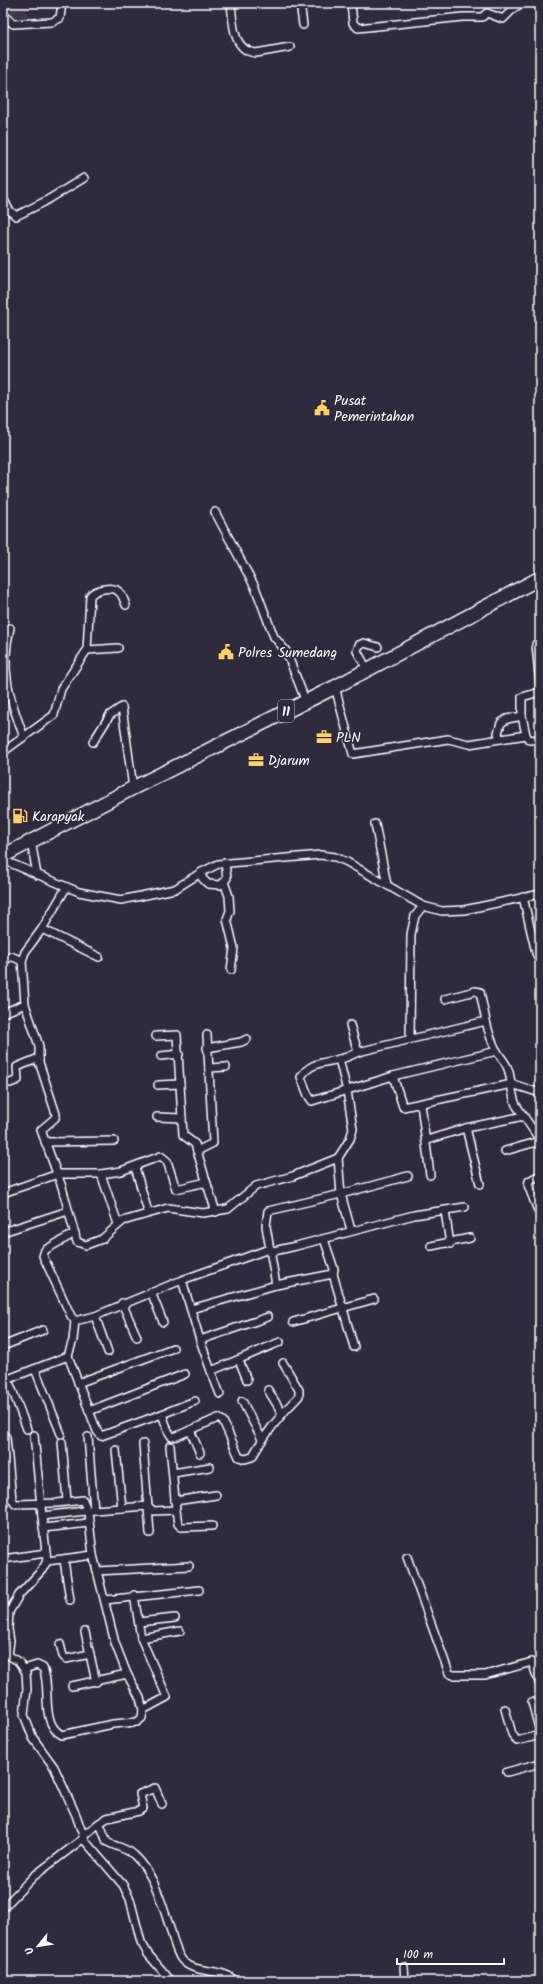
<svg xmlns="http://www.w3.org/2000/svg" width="543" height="1984" viewBox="0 0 543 1984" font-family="Kalam,sans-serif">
	<rect width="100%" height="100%" fill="#2f2a3d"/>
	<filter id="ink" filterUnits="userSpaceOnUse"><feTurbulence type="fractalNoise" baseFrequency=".025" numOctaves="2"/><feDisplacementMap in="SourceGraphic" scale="8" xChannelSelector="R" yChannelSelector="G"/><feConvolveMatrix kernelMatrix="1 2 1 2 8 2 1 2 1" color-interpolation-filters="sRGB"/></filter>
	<g filter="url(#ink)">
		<path fill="#403844" d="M3,3h23l2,16 -12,1 -10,-12 -3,1z"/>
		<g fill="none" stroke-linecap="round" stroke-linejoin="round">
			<defs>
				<g id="street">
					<path d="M231,3c2,18 1,48 25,50l34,-6"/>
					<path d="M300,3l3,22"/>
					<path d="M351,3l2,20 5,5 105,-11h19l5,-4 16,6 12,-12 8,-4"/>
					<path d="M3,14l10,10 39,-2 8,-4 2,-15"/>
					<path d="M3,198l6,12 7,6 28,-14 40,-24"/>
					<path d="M215,512l40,75 19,50 12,14 20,51"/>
					<path d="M10,628c-10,41 -1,70 14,109"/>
					<path d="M540,641l-4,3 4,42"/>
					<path d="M87,650l31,-2"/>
					<path d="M367,669l-10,-18 2,-6 5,-2 14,4"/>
					<path d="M335,687l18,67 95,-15 21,5 57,-9"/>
					<path d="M522,716l4,19 3,5 11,-1"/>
					<path d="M500,739l-2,-6 3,-10 6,-4 15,-3v-19l18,-5"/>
					<path d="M93,742l17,-27 12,-8 11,81"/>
					<path d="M3,752l51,-37 7,-26 26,-39 3,-54c5,-7 24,-11 30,-3 3,3 4,8 6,12"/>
					<path d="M375,824l12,61"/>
					<path d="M31,840l6,35"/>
					<path d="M3,860l76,32 42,8 54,-11 27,-17 16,-8 103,-9 14,2 12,5 76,44 19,5 22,-1 76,-16"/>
					<path d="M225,863l2,15 -3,4 5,14 1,15 -3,8 7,29 -3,22"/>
					<path d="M202,872v6l6,6 12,1 4,-3"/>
					<path d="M66,888l-24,41 -17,23 -3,9 3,43 14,42v16l17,52 -1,4 -14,12 21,57 15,55 9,3 16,-6 21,-18 45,-13 35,5 25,-4 28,-23 37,-10 45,-18"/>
					<path d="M523,897l13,56 4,9"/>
					<path d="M42,929l57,28"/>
					<path d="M3,962l8,-6 11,5"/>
					<path d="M445,999l30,-8 5,1 6,29"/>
					<path d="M3,1013l22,-9"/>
					<path d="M350,1025l8,27"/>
					<path d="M156,1036l21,-1 6,100 12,9 12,40"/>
					<path d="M410,1039l1,-105 4,-18 8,-10"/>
					<path d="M207,1048l34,-6 6,-3"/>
					<path d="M161,1056l18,-2"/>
					<path d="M339,1059l8,32 6,38 -3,10 -12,19 3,36 10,36"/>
					<path d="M209,1068l17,-1"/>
					<path d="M393,1076l104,-25"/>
					<path d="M10,1083l8,-3 -1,-13 22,-9"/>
					<path d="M158,1085l22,-1"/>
					<path d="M540,1093l-28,-9 -109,23 -10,-31 -81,25 -4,-6 -7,-18c9,-15 23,-14 39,-18 6,-1 12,-4 18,-7l128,-31c2,9 6,21 10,29 4,7 9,11 12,19 4,11 3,25 8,36l24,35"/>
					<path d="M421,1104l9,71"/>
					<path d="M157,1117l25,1"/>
					<path d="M466,1128l14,56"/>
					<path d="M427,1140l39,-12 58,-12"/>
					<path d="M45,1142l69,-1"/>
					<path d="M197,1151l16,-8 -6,-108"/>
					<path d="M505,1151l35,-10"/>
					<path d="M135,1167l13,45"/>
					<path d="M101,1174l17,50"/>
					<path d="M3,1193l55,-19h43l20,-3 40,-15 6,5 9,28 26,-6 5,1 9,28"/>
					<path d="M445,1211l5,33"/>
					<path d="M538,1211l-10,-26 1,-4 11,-6"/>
					<path d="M3,1232l65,-21"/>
					<path d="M75,1233l-30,17 -2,6 28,60 4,5 20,-5 87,-36 18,60 11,31 69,-29"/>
					<path d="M431,1246l39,-8"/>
					<path d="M333,1274l21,73"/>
					<path d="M182,1280l87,-31 5,2 22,-5 118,-31 51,-8"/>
					<path d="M276,1285l-10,-59 2,-15 73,-17 67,-18"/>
					<path d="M151,1292l12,30"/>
					<path d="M122,1303l15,34"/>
					<path d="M191,1309l85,-24 57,-11 1,-5 -10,-30"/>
					<path d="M95,1316l13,36"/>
					<path d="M75,1321l-2,19 -5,16 29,75 4,5 61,-22 6,17 4,6 5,-1 41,-18 5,3 16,36 6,2 7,-2c13,-23 28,-42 47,-61v-6l-16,-27"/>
					<path d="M293,1322l81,-23"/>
					<path d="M200,1340l68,-23"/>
					<path d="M3,1346l40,-16"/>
					<path d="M239,1360l8,20"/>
					<path d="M35,1369l26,65"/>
					<path d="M211,1371l9,23"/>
					<path d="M8,1379l19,50"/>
					<path d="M3,1381l65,-25"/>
					<path d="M78,1383l95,-35"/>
					<path d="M268,1390l14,23"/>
					<path d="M242,1401l20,38"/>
					<path d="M89,1411l96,-37"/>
					<path d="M162,1414l33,-13"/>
					<path d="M190,1430l10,23"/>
					<path d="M34,1435l8,81"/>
					<path d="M6,1437l6,62 3,5 42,-1 26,-3 5,12 5,43"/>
					<path d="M88,1437l6,73"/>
					<path d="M62,1442l5,59"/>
					<path d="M143,1444l7,89"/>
					<path d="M170,1446l6,64 -23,1 -5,-5 -54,4 -52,6 5,45 -5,9 -23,25 -10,17 -1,17 2,12 -2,14 10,6 8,11 1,17 -3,26 9,23 21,29 22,48 9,26 38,44 7,14 11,43 7,12 23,27"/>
					<path d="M116,1450l6,58"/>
					<path d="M173,1473l37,-6"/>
					<path d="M175,1501l41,-6"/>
					<path d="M176,1510l2,14 3,3 31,-1"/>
					<path d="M43,1528l46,-5"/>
					<path d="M407,1557l42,116 4,2h32l47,-13 8,23"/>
					<path d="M3,1559l43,-6"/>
					<path d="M64,1560l6,40"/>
					<path d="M47,1561l46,-6 22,88 12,31 13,24 3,12 24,-13 -26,-59"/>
					<path d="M97,1571l92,-5"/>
					<path d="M134,1595l7,43 39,-7"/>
					<path d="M105,1600l94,-10"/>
					<path d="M139,1622l36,-4"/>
					<path d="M85,1632l11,50"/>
					<path d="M60,1644l3,12 3,3 24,-5"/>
					<path d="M24,1669l13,-4 6,3c9,20 -4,55 19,67l51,-11 24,-2 5,-4 1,-8"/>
					<path d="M72,1686l55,-12"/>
					<path d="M532,1702l8,30"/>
					<path d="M505,1709l7,25 5,7 23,-6"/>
					<path d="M507,1772l33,-9"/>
					<path d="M98,1824l9,-6 32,-7 4,-3 -3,-14 15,-6 7,16"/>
					<path d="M83,1833l5,-1 9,-7 3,-1 7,18c9,5 20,6 27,13 20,18 28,49 36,73 3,10 5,23 12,32 13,15 40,7 53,21"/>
					<path d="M3,1908l31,-32 50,-38"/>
					<path d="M404,1967l1,14"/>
				</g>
				<path id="highway" d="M3,856l130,-68 202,-101 205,-109"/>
			</defs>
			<use href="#street" stroke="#fff" stroke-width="10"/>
			<use href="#highway" stroke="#fff" stroke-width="16"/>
			<use href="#street" stroke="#2f2a3d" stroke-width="7"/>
			<use href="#highway" stroke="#2f2a3d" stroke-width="13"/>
		</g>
	</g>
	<defs>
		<symbol id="civic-bare" viewBox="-9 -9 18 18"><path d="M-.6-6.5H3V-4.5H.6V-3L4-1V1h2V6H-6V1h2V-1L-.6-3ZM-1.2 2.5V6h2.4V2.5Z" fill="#ffd166" stroke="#2f2a3d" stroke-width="2.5" paint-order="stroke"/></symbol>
		<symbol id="office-bare" viewBox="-9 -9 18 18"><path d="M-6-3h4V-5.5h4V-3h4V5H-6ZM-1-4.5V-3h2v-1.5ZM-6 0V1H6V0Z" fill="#ffd166" stroke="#2f2a3d" stroke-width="2.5" paint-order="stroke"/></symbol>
		<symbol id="fuel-bare" viewBox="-9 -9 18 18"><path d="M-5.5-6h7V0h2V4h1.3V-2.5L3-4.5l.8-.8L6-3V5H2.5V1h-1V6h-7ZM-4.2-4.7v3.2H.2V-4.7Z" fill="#ffd166" stroke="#2f2a3d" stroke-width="2.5" paint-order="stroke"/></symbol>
	</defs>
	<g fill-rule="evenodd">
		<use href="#civic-bare" x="311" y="397" width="22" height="22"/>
		<use href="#civic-bare" x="215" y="641" width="22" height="22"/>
		<use href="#office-bare" x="313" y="726" width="22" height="22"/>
		<use href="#office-bare" x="245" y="749" width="22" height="22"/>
		<use href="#fuel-bare" x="9" y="805" width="22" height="22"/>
	</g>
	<g text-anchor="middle" stroke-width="3.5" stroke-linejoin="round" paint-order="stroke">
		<rect fill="#2f2a3d" stroke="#c1bfc5" stroke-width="1" x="278" y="700" width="16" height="22" rx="3"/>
		<g font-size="13" font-weight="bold" fill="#fff">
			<text x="286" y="716">11</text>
		</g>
		<g font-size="14" fill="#fff" stroke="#2f2a3d" text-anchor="start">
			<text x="334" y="405">Pusat<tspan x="334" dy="16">Pemerintahan</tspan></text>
			<text x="238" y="657">Polres Sumedang</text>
			<text x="336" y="742">PLN</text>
			<text x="268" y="765">Djarum</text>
			<text x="32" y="821">Karapyak</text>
		</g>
	</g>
	<rect width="543" height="1984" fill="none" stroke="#2f2a3d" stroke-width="16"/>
	<rect x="8" y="8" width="527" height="1968" fill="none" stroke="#fff" stroke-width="1.5" filter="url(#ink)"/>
	<g transform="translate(38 1946) rotate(240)" stroke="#2f2a3d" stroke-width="3" paint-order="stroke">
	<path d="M0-3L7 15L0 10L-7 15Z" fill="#ffffff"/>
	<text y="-6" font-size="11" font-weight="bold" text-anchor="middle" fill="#ffffff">U</text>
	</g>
	<path d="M397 1958v6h107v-6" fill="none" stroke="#ffffff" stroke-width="2"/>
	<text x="403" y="1958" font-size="12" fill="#ffffff" stroke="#2f2a3d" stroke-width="3" paint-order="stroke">100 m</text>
</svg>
